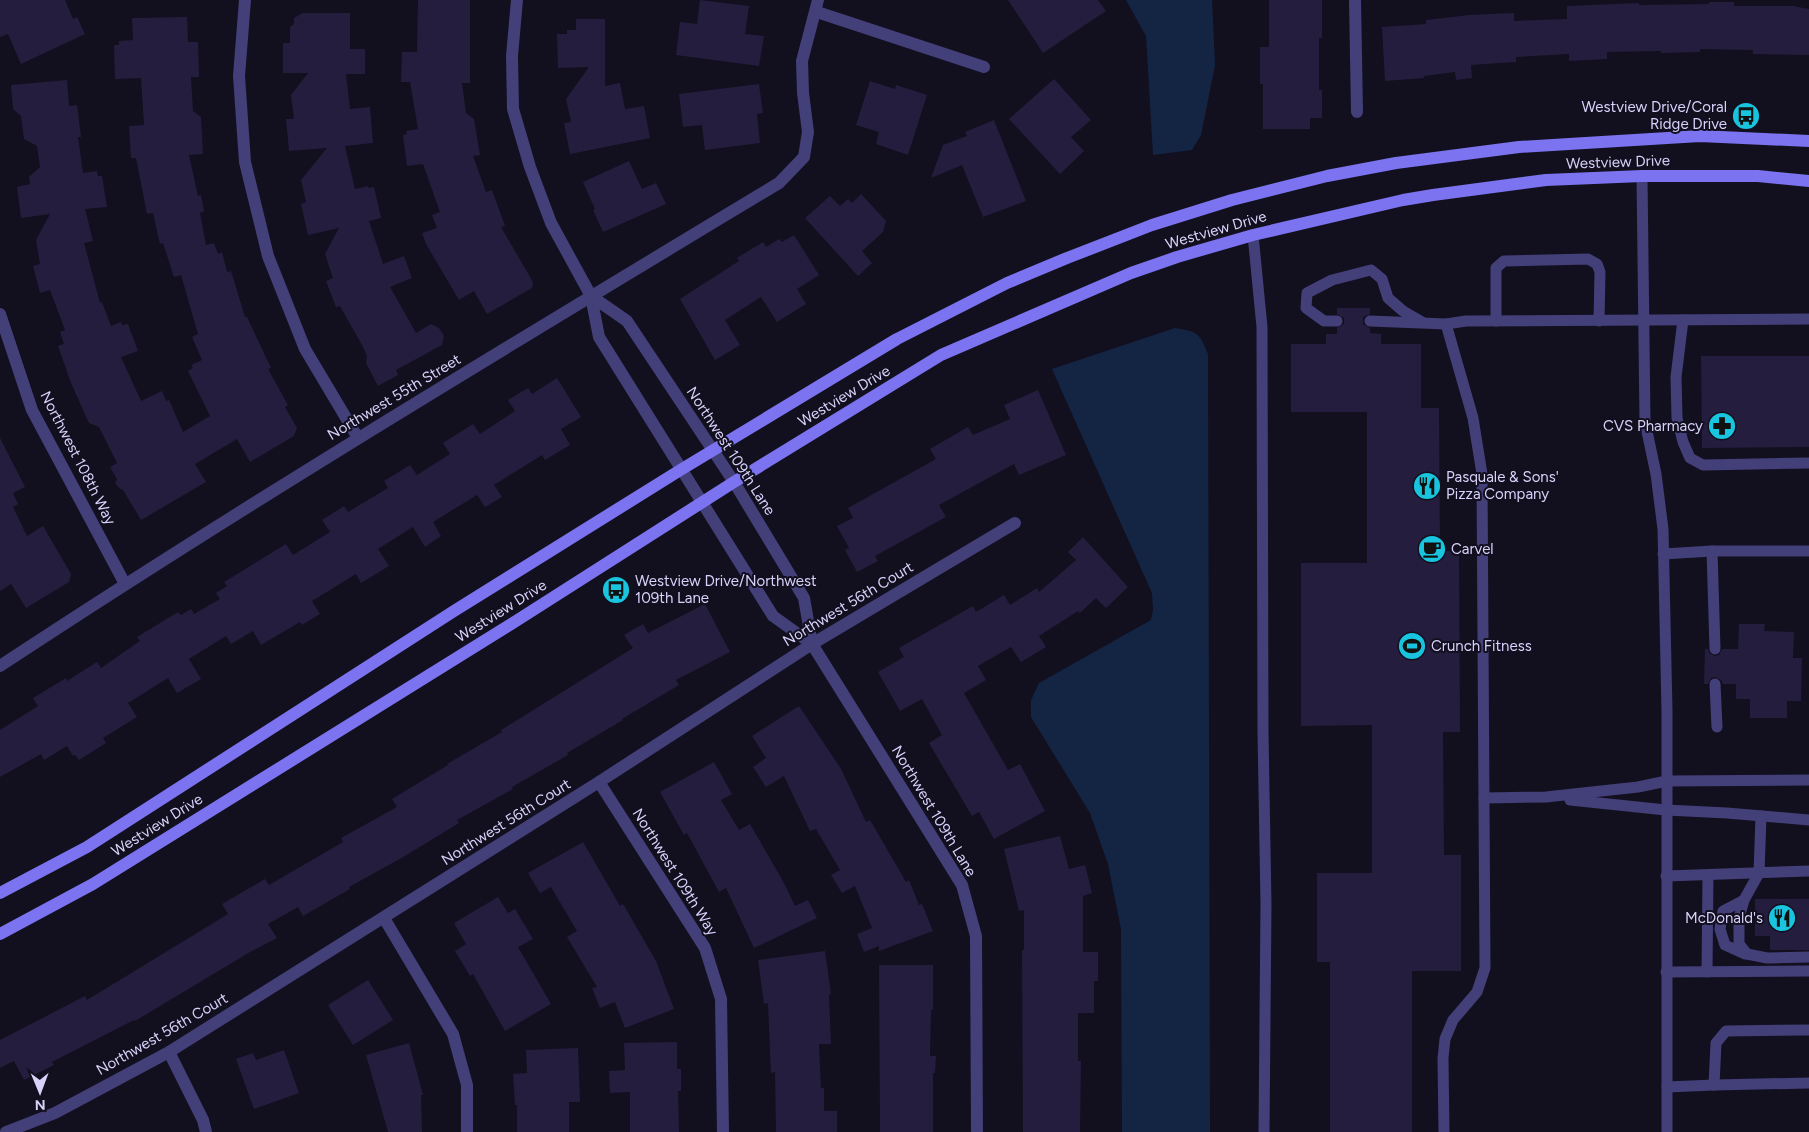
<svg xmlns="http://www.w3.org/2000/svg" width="1809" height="1132" viewBox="0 0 1809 1132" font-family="Figtree,sans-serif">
	<rect width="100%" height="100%" fill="#120f1f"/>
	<g fill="#142543">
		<path d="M1126,0h86l3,65 -14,70 -9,15 -39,5 -7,-119z"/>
		<path d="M1175,328c23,4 24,4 33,26l2,778h-88l-1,-203 -13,-65 -18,-51 -59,-96v-17l8,-17 112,-63 2,-10 -1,-17 -100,-224z"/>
	</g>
	<g fill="#251d3d">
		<path d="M0,0h65l8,19 4,-2 8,17 -64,30 -13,-30 -8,3z"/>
		<path d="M418,0h52v83h-8l4,30 8,6 6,36 -7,1 13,36 6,-2 13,36 -4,1 32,55 -1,6 -45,26 -13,-23 -15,9 -33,-56 -4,-11 15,-5 -5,-13 8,-3 -17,-48 -16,2 -4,-31 4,-1 -1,-3 12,-2 -8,-47h-9l1,-30h15z"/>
		<path d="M700,0l49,6 -4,28 19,2 -5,30 -83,-11 4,-33 17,2z"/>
		<path d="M1008,0h90l8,11 -63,42z"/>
		<path d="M1269,0h53v38h-3v52h3v28h-12v11h-47v-45h-3v-37h9z"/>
		<path d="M1709,2h25v4h59l16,3v46l-56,-1v-4l-53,-1v3l-39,1v-2l-54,1v7l-38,2v-7l-53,3v5l-45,3 1,13 -16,2 -1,-8 -31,4v2l-39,3 -3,-54 44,-3v-4l43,-5 45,-2v8l53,-2v-13l72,-3v2l70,-1z"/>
		<path d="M303,13h47v36h15v25h-19l4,35 20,-2 3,36 -28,3 10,43 13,-3 1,2 5,-1 7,31 -12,3 14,43 21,-8 8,22 -22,9 26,46 15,-9 8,4 5,8 -2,9 -46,25 2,5 -20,11 -12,-23 1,-7 -5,-11 -22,-39 -4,1 -10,-26 7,-3 -8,-24 14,-26 -31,7 -7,-31 5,-2 -5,-22 26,-32 -38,3 -3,-32h8l-3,-24 17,-22h-25v-30h7v-16l4,-3v-6z"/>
		<path d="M187,17l1,25h10l1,35h-8l2,34 8,6 2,37 -14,1 9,41 3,-1 3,16 -4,2 6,32 8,-2 4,11 4,-2 5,20 4,-1 14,46h2l24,51 -3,1 20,36 -3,2 12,21 -3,8 -44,26 -13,-23 -42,25 11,18 -65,38 -18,-30 -3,-1 -5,-6 2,-4 -7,-12 7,-4 -18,-36 -10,-4 -18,-40 -13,-37 6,-2 -4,-12 5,-2 -15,-40 -10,3 -7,-27 7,-2 -4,-24 14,-26 -29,4 -4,-31 13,-3 -1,-7 11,-10 -3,-21 -13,-7 -3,-23 -8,-7 -2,-24 56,-5 2,26 8,-1 4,32h-3l5,36 14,-2 1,5h4l5,31 -22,2 8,32 -9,2 16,60 2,-1 9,24 10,-4 1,3 6,-1 10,27 -17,6 20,44 21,-10 4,10 3,-1 14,32 27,-16 -22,-45 5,-3 -2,-3 11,-5 -10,-23 6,-3 -17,-59 -7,2 -11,-34 -3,1 -7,-31 -6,1 -11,-56h-5l-2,-32 15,-1 -3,-47 -26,1 -1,-34h5v-4l14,-1 -1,-22z"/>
		<path d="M576,19h29v67l15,-3 5,26 19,-3 6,32 -80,16 -6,-31 7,-1 -5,-23 23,-32 -31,1 -1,-34h10v-4h9z"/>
		<path d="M1054,79l37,41 -20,17 13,14 -24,23 -51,-55z"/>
		<path d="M870,81l25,8 1,-4 31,10 -19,60 -32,-11 3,-12 -23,-7z"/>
		<path d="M759,84l4,29 -6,1 3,29 -55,7 -3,-25 -19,2 -4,-33z"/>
		<path d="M994,120l32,81 -43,16 -21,-52 -31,13 12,-33 24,-9 -2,-4z"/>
		<path d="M629,161l13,28 14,-6 10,21 -63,28 -10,-22 2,-1 -12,-27z"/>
		<path d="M861,194l25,27 -3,11 -21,19 10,12 -14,13 -53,-58 25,-22 10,10 8,-7 4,4z"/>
		<path d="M794,235l25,40 -22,14 9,15 -29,18 -16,-25 -36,23 15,25 -25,15 -35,-61 59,-38 -2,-3 26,-16 3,5 13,-8 3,3z"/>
		<path d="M1337,308h33v6l-7,3v7l7,4v5l11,1v10h40v64h18l1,143h19l1,181h-17l1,123h17v116h-49v161h-82v-170h-13v-89h55v-148l-71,1v-163h66v-151h-76v-68h35v-10h11v-6l7,-4v-6l-7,-4z"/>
		<path d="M1701,356h108v91l-107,1z"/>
		<path d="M557,378l24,39 -20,12 9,16 -25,15 -3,-5 -48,30 8,12 -17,10 -8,-12 -44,27 8,14 -16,11 -12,-20 -35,22 11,17 -28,17 -5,-9 -44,27 8,13 -18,11 -2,-3 -39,23 -8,-14 -22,13 -5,-8 -37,23 12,20 -24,14 -9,-15 -40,25 9,14 -34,21 3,5 -27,17 -4,-5 -2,1 -6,-10 -23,14 -3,-6 -41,23v-47l38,-24 -5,-8 33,-20 1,3 30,-19 4,6 39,-27 -3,-4 41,-25 3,3 10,-6 3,5 26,-15 -4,-6 11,-7 -3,-4 62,-38 7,11 37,-23 -8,-12 22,-14 4,6 40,-24 -4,-7 26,-16 7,10 33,-21 -7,-11 30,-19 7,10 35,-23 -7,-11 20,-12 4,6z"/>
		<path d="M1038,390l28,65 -47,20 -5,-11 -75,41 7,12 -71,39 3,5 -21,11 -12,-22 4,-2 -12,-22 16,-8 -5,-10 88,-49 -6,-10 38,-22 5,8 37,-16 -6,-14z"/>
		<path d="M0,438l25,49 -12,6 5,11 -5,3 14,29 16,-10 28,48 -2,8 -43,26 -15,-24 -11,7z"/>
		<path d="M1083,537l45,50 -22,21 -10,-10 -16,15 -2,-2 -39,25 7,11 -25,15 -10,-15 -33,19 8,14 -22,13 44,77 12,-6 25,47 -51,28 -15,-27 -7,4 -43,-73 13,-8 -20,-36 -22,12 -22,-39 26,-15 -5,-9 74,-42 3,6 28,-17 6,10 27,-17 2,4 37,-32 -8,-8z"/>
		<path d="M705,604l25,48 -54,28 3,5 -57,34 1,1 -56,33 1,2 -56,32 1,2 -56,31 2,3 -54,33 -56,31 1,2 -47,27 -5,-9 -30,17 9,14 -27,14 -115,69 -1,-1 -82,42 2,3 -30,15 -10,-19 -14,7v-28l85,-44 2,4 141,-86 -6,-10 43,-25 4,6 74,-43 -2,-4 56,-31 -5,-8 56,-34 -1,-1 55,-32 -1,-2 132,-82 -9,-13 19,-11 5,9z"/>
		<path d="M1739,624h26l-1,7 30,1 -1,26h9l-1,43h-14v17h-37v-19h-14v-15h-13l-2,-4 -6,-3 -4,1 -3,6h-4l1,-35h3l1,4 6,3 4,-1 3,-6h16z"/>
		<path d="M799,706l42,63 25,53 4,-2 36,62 3,-2 10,25 3,-1 11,27 -54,20v-5l-15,6 -7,-18 15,-6 -17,-42 -13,7 -11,-18 9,-5 -24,-41 -6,2 -26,-55 -18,11 -13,-20 13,-9 -14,-22z"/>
		<path d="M714,762l18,32 -11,6 18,30 11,-6 34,59 11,23 13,-6 9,18 -63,30 -28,-60 -7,4 -32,-59 -3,2 -24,-43z"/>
		<path d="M1060,836l9,33 16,-4 7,28 -9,3v56h15v29h-4v32h-16v48h3l-1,71h-57l-1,-182h2v-40l-5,1 -15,-62z"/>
		<path d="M583,842l37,64 3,-2 33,57 18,48 -49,19 -10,-26 -15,6 -8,-20 5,-1 -30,-50 10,-6 -26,-44 -11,6 -12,-20z"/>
		<path d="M498,897l10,16 7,-4 18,30 -15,8 33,57 -46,27 -32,-57 -3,2 -15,-25 11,-7 -12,-21z"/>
		<path d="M1755,899h54v51h-39v-14h-15z"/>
		<path d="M825,951l6,43 -2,1 2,49h-12l2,44h3v23h13v21h-61l-1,-60 -4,1 -3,-70 -4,1 -6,-44z"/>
		<path d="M879,965h54v45h-2l-1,46h6l-1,17h-2v59h-53z"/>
		<path d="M368,980l25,40 -40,25 -25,-40z"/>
		<path d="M677,1042v27h4v22h-3l1,41h-49v-40l-20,1 -1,-22 16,-1 -1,-27z"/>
		<path d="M409,1043l14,52h-2l1,37h-34l-22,-77z"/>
		<path d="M578,1048l2,54h-11v30h-52v-27h-2l-2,-31 14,-1 -1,-23z"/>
		<path d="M284,1050l15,43 -45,16 -18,-50 17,-6 3,7z"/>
	</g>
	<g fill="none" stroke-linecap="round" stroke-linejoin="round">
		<g stroke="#433f79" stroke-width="11">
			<path d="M1642,176l3,246 11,52 7,55 4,182v421"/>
			<path d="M1253,235l9,92 1,406 3,171 -2,228"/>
			<path d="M1683,320l-7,57 1,41 6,24 7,16 13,7 106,-2"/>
			<path d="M1337,321h-13l-18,-13 1,-15 25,-13 39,-10 11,9 6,19 15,13 19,11"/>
			<path d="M1370,321l76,3 20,-3 343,-2"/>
			<path d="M1496,321v-53l8,-7 84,-2 9,5 3,8 -1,49"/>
			<path d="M1712,551l3,98"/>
			<path d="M1663,554l49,-3h97"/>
			<path d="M1715,684l2,43"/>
			<path d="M1484,798l62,-1 92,-10 29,-6 142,-1"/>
			<path d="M1570,800l96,10 61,3 82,7"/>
			<path d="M1761,816l-2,57 -15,27 -5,18v26l8,10 20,4 42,-1"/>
			<path d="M1666,876l143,-5"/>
			<path d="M1744,900l-21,11 -3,18 5,16 20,9"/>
			<path d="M1666,972l143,-1"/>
			<path d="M1707,972l1,-97"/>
			<path d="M1714,1085l95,-2"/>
			<path d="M1667,1087l47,-2 2,-42 10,-12 83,-1"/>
			<path d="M1444,1132l-1,-74 2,-19 8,-19 24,-28 8,-24 -3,-494 -9,-56 -27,-94"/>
		</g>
		<g stroke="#433f79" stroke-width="12">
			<path d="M245,0l-6,76 6,86 23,94 37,93 53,89"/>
			<path d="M517,0l-5,56 1,53 17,58 21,56 40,73 8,41 174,279 39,28"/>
			<path d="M1355,0l2,112"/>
			<path d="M817,12l167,55"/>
			<path d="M591,296l36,25 107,161 70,116 8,46 150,241 14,51 1,196"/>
			<path d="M0,314l32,96 93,174"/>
			<path d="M0,666c255,-168 517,-325 779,-483l25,-26 4,-25 -5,-39 -1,-32 16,-61"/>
			<path d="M599,782l106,166 16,51 2,133"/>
			<path d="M384,918l69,116 14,51v47"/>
			<path d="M169,1052l34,68 3,12"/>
			<path d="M6,1132l49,-19 114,-61 430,-270 213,-138 203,-121"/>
		</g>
		<g stroke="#7b73ef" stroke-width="12">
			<path d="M0,893l87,-46 367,-236 228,-142 215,-130 110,-56 60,-25 85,-33 80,-25 95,-24 69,-13 123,-16 181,-11 109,5"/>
			<path d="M0,934l93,-50 423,-263 218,-139 207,-127 190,-82 46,-16 76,-22 150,-35 30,-5 113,-15 96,-4h116l51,5"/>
		</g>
	</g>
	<defs>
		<symbol id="bus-disc" viewBox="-11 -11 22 22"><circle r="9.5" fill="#19c4df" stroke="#120f1f"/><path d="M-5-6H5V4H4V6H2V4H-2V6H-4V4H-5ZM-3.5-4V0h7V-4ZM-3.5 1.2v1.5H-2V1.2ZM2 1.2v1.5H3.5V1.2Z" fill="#111"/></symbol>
		<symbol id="pharmacy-disc" viewBox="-11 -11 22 22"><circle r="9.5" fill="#19c4df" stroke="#120f1f"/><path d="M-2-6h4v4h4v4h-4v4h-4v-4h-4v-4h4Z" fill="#111"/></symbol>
		<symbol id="restaurant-disc" viewBox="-11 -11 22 22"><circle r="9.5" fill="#19c4df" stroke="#120f1f"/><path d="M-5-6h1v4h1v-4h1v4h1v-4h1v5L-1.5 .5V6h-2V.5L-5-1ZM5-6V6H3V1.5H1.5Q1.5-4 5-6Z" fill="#111"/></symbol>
		<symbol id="cafe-disc" viewBox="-11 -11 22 22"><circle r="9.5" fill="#19c4df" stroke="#120f1f"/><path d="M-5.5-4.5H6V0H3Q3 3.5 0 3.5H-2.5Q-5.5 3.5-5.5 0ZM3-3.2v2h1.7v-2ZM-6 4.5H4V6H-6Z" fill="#111"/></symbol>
		<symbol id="stadium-disc" viewBox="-11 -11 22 22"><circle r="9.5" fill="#19c4df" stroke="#120f1f"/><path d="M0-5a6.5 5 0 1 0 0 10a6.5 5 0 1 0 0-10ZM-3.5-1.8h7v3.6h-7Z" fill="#111"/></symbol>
	</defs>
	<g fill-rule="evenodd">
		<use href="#bus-disc" x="1730" y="100" width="32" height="32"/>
		<use href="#pharmacy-disc" x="1706" y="410" width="32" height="32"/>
		<use href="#restaurant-disc" x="1411" y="470" width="32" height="32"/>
		<use href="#cafe-disc" x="1416" y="533" width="32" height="32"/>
		<use href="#bus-disc" x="600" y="574" width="32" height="32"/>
		<use href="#stadium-disc" x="1396" y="630" width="32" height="32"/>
		<use href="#restaurant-disc" x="1766" y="902" width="32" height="32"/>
	</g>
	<g text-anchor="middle" stroke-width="4" stroke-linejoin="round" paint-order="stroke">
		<g font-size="15" fill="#d8d2fa" stroke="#120f1f" text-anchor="start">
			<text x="1727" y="112" text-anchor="end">Westview Drive/Coral<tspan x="1727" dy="17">Ridge Drive</tspan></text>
			<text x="1703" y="431" text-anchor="end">CVS Pharmacy</text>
			<text x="1446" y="482">Pasquale &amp; Sons'<tspan x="1446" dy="17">Pizza Company</tspan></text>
			<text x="1451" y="554">Carvel</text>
			<text x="635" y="586">Westview Drive/Northwest<tspan x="635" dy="17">109th Lane</tspan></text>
			<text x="1431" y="651">Crunch Fitness</text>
			<text x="1763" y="923" text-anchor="end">McDonald's</text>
		</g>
		<g font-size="15" fill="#d8d2fa" stroke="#120f1f">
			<text transform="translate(1618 162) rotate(-2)" y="5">Westview Drive</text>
			<text transform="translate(1216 230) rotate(-16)" y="5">Westview Drive</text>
			<text transform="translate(844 396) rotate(-31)" y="5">Westview Drive</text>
			<text transform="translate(394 397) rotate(-31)" y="5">Northwest 55th Street</text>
			<text transform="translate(731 451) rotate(57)" y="5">Northwest 109th Lane</text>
			<text transform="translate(78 458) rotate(63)" y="5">Northwest 108th Way</text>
			<text transform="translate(848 604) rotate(-31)" y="5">Northwest 56th Court</text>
			<text transform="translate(501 611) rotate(-32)" y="5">Westview Drive</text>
			<text transform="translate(934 811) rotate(59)" y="5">Northwest 109th Lane</text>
			<text transform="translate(506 822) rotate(-32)" y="5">Northwest 56th Court</text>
			<text transform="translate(157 825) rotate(-32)" y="5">Westview Drive</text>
			<text transform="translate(675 872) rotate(58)" y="5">Northwest 109th Way</text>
			<text transform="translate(162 1034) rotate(-30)" y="5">Northwest 56th Court</text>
		</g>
	</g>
	<g transform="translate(40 1092) rotate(179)" stroke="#120f1f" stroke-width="4" paint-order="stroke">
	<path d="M0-4L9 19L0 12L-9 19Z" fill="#d8d2fa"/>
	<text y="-8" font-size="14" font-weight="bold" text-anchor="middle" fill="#d8d2fa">N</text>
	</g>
</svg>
